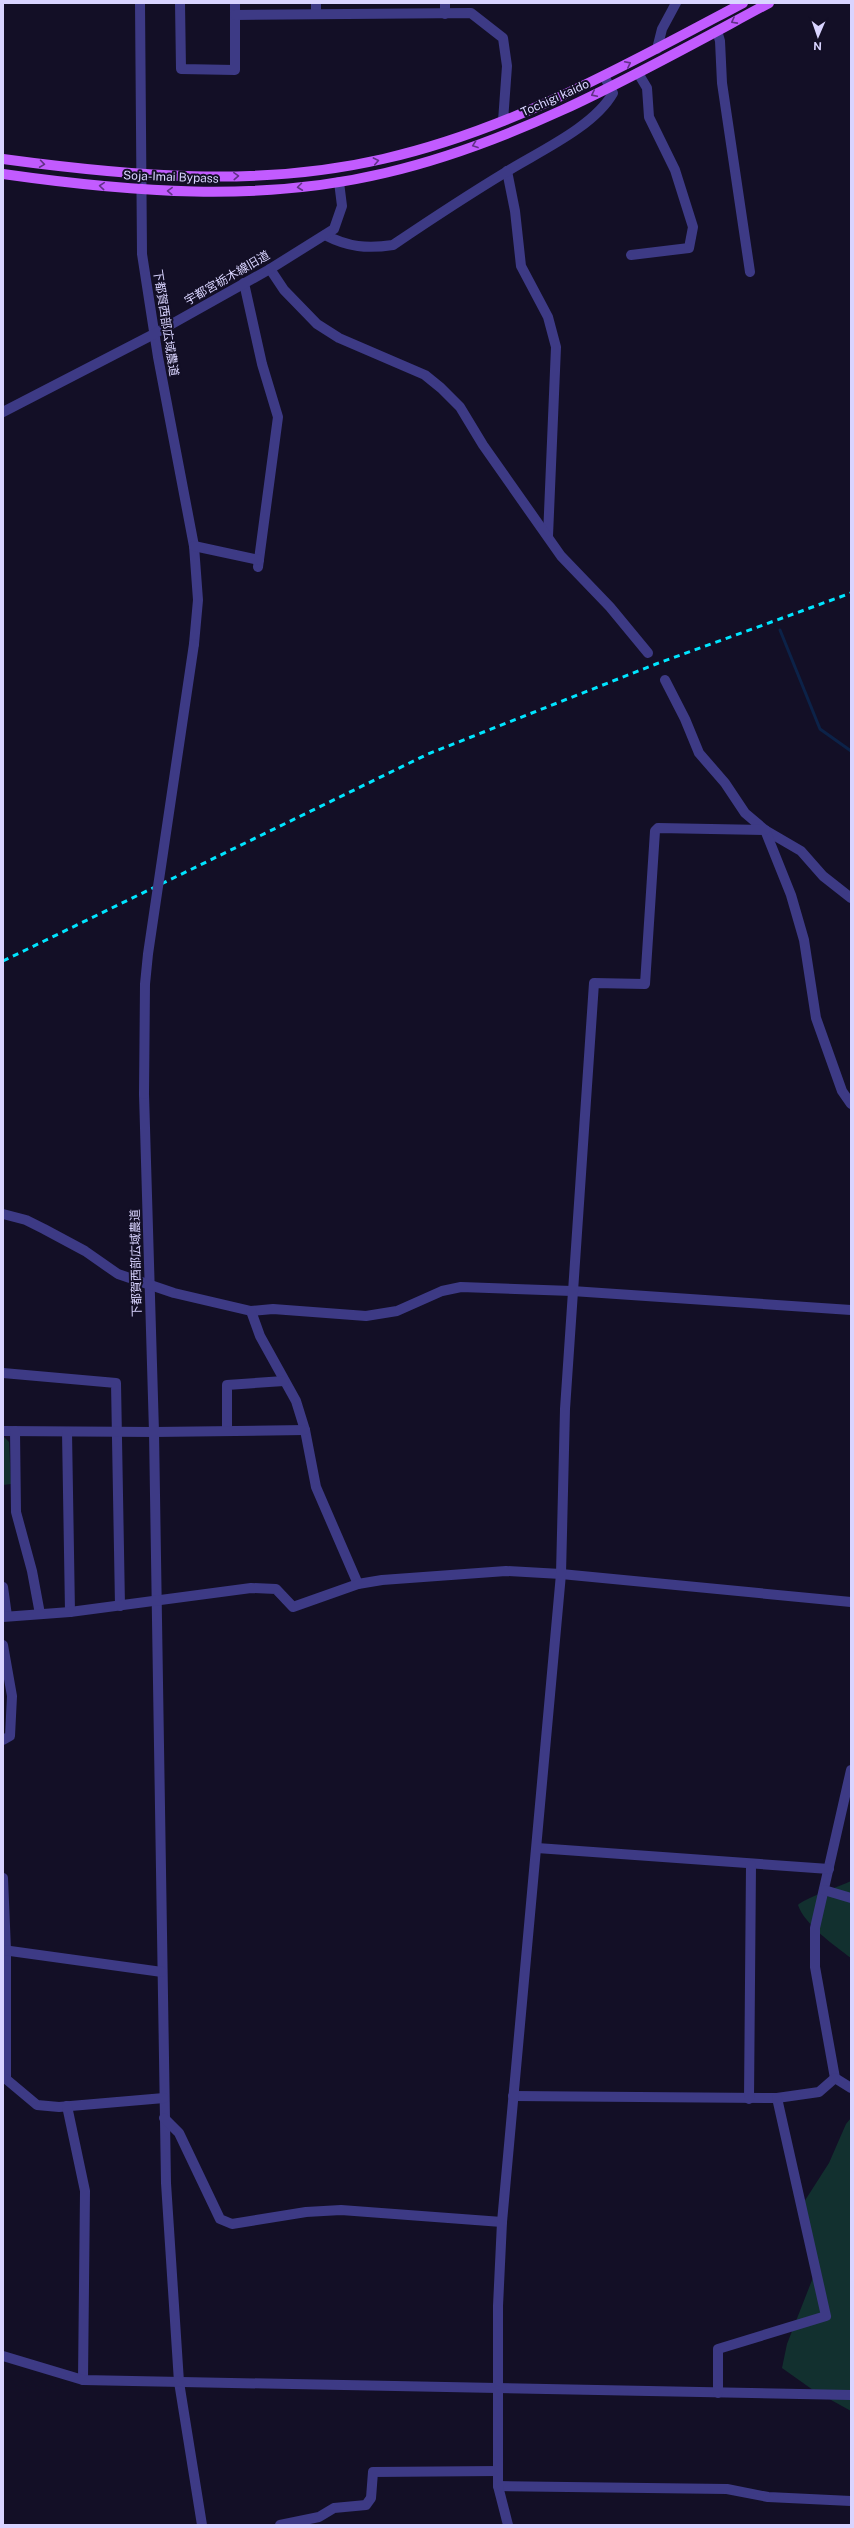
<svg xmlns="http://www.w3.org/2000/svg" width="854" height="2528" viewBox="0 0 854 2528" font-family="'Public Sans','Noto Sans JP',sans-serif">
	<rect width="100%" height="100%" fill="#130f26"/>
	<g fill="#12302f">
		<path d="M3,1436l6,6 2,42 -8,1z"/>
		<path d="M851,1881v77c-16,-12 -47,-34 -53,-53 5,-6 43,-19 53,-24z"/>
		<path d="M851,2118v293l-38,-21 -31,-22 5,-24 27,-69 -10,-73 25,-39 17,-39z"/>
	</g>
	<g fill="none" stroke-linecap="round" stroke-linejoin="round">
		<path stroke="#0c2248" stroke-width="3" d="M780,630l40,99 31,22"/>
		<g stroke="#3d3a85" stroke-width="10">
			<path d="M140,3l2,251 16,103 36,189 4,54 -4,44"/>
			<path d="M180,3l1,66 54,1v-67"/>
			<path d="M316,14v-11"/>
			<path d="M445,14v-11"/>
			<path d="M235,15l236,-2 32,25 4,28 -4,55"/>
			<path d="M717,31l3,10 2,42 28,189"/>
			<path d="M657,49l5,-20 14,-26"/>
			<path d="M507,171l8,40 6,55 27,51 8,30 -8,189"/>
			<path d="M325,235c23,12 42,14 68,10 37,-25 75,-50 113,-73 32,-20 88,-45 107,-79l-9,-17"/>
			<path d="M631,255l58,-7 4,-21 -18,-57 -26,-53 -2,-29 -9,-15"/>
			<path d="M270,269l14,21 33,34 22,14 86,37 16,13 19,19 23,38 78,111 49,51 38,46"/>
			<path d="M244,283l18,81 16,53 -20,150"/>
			<path d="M3,412l151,-78 116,-65 64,-40 8,-23 -3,-24"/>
			<path d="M194,546l65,14"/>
			<path d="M665,680l20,39 14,34 26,30 20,30 20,17 36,21 22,25 28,22"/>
			<path d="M765,830l26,65 13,45 12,78 26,73 9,13"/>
			<path d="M144,1094l10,338 12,751 13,199 23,143"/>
			<path d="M3,1214l23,6 18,9 41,22 33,23 56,19 77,18 22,-2 93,7 31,-5 45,-20 19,-4 111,4 279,19"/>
			<path d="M251,1311l9,25 36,65 9,29 11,57 42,97"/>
			<path d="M3,1373l113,10 4,223"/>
			<path d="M227,1430v-45l57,-4"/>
			<path d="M3,1431l151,1 151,-2"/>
			<path d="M15,1431l1,81 16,59 8,43"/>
			<path d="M67,1432l3,180"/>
			<path d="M3,1587l4,29"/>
			<path d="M3,1617l67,-5 181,-24 25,1 17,18 65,-23 24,-4 124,-9 55,3 290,28"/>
			<path d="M3,1645l9,51 -2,40 -7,4"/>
			<path d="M851,1770l-36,158v39l20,111 16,10"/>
			<path d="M537,1848l292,21"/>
			<path d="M3,1878l3,72v129"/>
			<path d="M824,1890l27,8"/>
			<path d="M3,1950l159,22"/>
			<path d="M3,2079h3l31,26 22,2 105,-9"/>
			<path d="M513,2096l264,2 42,-6 16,-14"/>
			<path d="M749,2099l2,-234"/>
			<path d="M67,2106l18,85 -2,189"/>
			<path d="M164,2118l15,15 41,86 12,5 74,-12 35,-2 161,12"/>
			<path d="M3,2356l80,24 768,15"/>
			<path d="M718,2393v-44l108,-33 -49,-218"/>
			<path d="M498,2486l229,3 41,8 83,4"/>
			<path d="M280,2525l39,-8 15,-9 32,-3 5,-7 2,-26 125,-1"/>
			<path d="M508,2525l-10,-39v-180l4,-84 59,-648 4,-165 29,-426 51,1 10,-153 3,-3 107,2"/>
		</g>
		<g stroke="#c25bff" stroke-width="10">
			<path d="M3,159c126,17 255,29 380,0 128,-29 245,-95 360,-156"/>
			<path d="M3,174c127,18 256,29 382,-1 137,-32 261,-104 384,-170"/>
		</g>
		<path stroke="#00e5ff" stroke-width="3" stroke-dasharray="6 5" stroke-linecap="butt" d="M3,961l425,-207 228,-90 195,-71"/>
		<path stroke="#3d3a85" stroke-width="10" d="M144,1094l1,-110 3,-30 46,-310"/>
	</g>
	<defs><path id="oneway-chevron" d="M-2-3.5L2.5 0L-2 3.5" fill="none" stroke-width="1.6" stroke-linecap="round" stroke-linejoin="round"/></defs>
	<g stroke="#623188">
		<use href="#oneway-chevron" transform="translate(734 21) rotate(152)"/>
		<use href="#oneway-chevron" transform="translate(628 64) rotate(-27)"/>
		<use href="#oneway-chevron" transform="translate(594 94) rotate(154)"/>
		<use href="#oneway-chevron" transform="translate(475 145) rotate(160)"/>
		<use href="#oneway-chevron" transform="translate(376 161) rotate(-11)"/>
		<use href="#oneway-chevron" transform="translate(42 164) rotate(8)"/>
		<use href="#oneway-chevron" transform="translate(236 176) rotate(-3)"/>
		<use href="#oneway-chevron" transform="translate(102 186) rotate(-175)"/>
		<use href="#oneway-chevron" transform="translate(300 187) rotate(173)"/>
		<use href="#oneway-chevron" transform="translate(170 191) rotate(-178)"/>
	</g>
	<g text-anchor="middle" stroke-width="4" stroke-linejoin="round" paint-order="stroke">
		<g font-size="12" fill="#d9d4ff" stroke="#130f26">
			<text transform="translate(555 98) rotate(-24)" y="4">Tochigi kaido</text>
			<text transform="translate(171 177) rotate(2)" y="4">Soja-Imai Bypass</text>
			<text transform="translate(227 278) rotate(-30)" y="4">宇都宮栃木線旧道</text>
			<text transform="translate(166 323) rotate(81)" y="4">下都賀西部広域農道</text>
			<text transform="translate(136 1263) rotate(-91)" y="4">下都賀西部広域農道</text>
		</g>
	</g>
	<rect width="854" height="2528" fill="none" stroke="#d9d4ff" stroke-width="8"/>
	<g transform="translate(818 36) rotate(182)" stroke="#130f26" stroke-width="3" paint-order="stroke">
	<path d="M0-3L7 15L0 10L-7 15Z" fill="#d9d4ff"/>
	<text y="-6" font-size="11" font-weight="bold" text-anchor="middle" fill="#d9d4ff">N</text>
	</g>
</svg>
